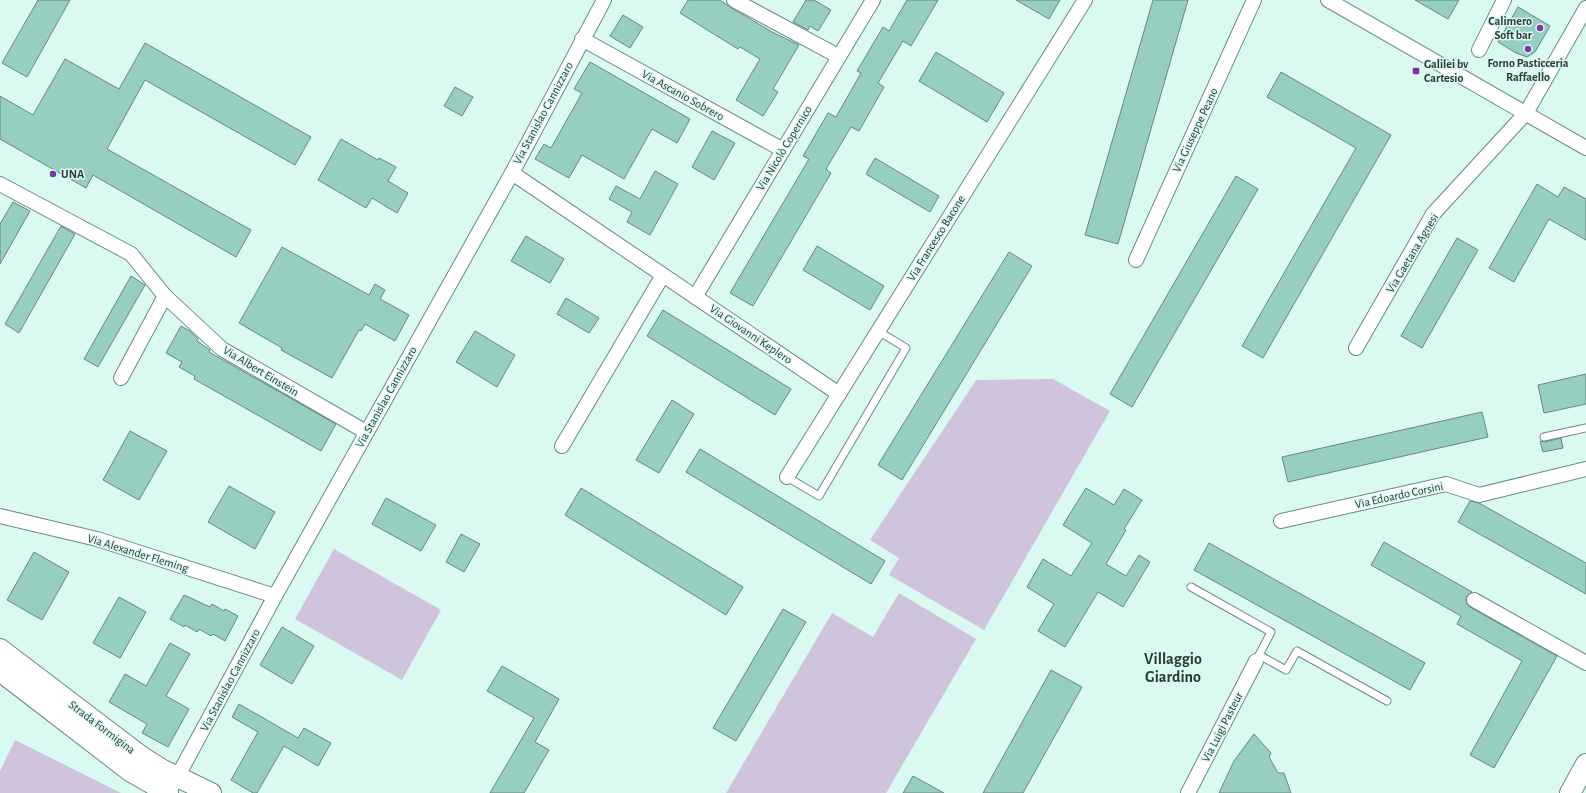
<svg xmlns="http://www.w3.org/2000/svg" width="1586" height="793" viewBox="0 0 1586 793" font-family="'Alegreya Sans',sans-serif">
	<rect width="100%" height="100%" fill="#daf9f1"/>
	<g fill="#d0c3dc">
		<path d="M1053,379l57,32 -126,219 -95,-55 10,-17 -29,-18 106,-160z"/>
		<path d="M334,549l107,61 -39,70 -107,-61z"/>
		<path d="M899,593l77,46 -90,154h-160l106,-180 41,24z"/>
		<path d="M15,740l106,53h-121v-22z"/>
	</g>
	<g fill="#96cfc2" stroke="#6a867f">
		<path d="M38,0h32l-43,77 -25,-14z"/>
		<path d="M688,0h32l10,7 42,25 27,13 -26,44 5,3 -15,24 -27,-16 24,-41 -20,-12 -2,2 -58,-36z"/>
		<path d="M806,0h8l17,10 -13,21 -8,-5 -2,4 -15,-8z"/>
		<path d="M907,0h31l-27,46 -8,-5 -25,42 6,4 -25,44 -8,-4 -25,42 5,4 -78,133 -23,-13 79,-134 -6,-3 25,-43 8,4 25,-44 -4,-2 26,-44 6,4z"/>
		<path d="M1016,0h44l-11,19z"/>
		<path d="M1153,0h35l-70,244 -33,-9z"/>
		<path d="M1415,0h44l-11,19z"/>
		<path d="M1518,7l32,19 -15,26 -8,5 -11,-4 -18,-11z"/>
		<path d="M623,15l20,12 -13,21 -20,-12z"/>
		<path d="M145,43l166,94 -16,28 -150,-85 -38,69 144,81 -15,27 -143,-82 -7,13 -86,-49v-43l33,19 32,-56 54,30z"/>
		<path d="M936,52l68,41 -17,29 -68,-41z"/>
		<path d="M590,62l100,57 -13,24 -25,-14 -28,50 -42,-24 -13,23 -34,-19 9,-15 7,4 31,-55 -8,-4z"/>
		<path d="M1281,72l110,63 -128,223 -21,-12 114,-198 -89,-51z"/>
		<path d="M455,87l18,10 -11,19 -18,-10z"/>
		<path d="M712,131l23,12 -21,37 -22,-13z"/>
		<path d="M341,139l37,21 1,-2 17,9 -8,14 20,12 -11,20 -25,-15 -6,10 -48,-28z"/>
		<path d="M875,158l64,38 -9,16 -64,-38z"/>
		<path d="M655,171l23,13 -28,51 -23,-13 5,-10 -23,-13 7,-13 24,13z"/>
		<path d="M1236,176l22,13 -126,218 -22,-13z"/>
		<path d="M1537,184l21,13 6,-10 22,12v41l-37,-21 -35,63 -25,-14z"/>
		<path d="M13,202l17,9 -30,53v-40z"/>
		<path d="M61,226l14,8 -56,99 -14,-9z"/>
		<path d="M526,236l38,23 -14,24 -39,-22z"/>
		<path d="M1457,238l21,12 -56,98 -21,-12z"/>
		<path d="M817,246l67,40 -14,24 -67,-40z"/>
		<path d="M282,247l87,48 6,-11 10,6 -5,9 29,16 -14,26 -30,-17 -4,7 -2,-1 -27,48 -51,-28 1,-2 -43,-25z"/>
		<path d="M1009,252l23,14 -130,214 -24,-15z"/>
		<path d="M131,276l14,9 -47,82 -14,-8z"/>
		<path d="M566,298l33,20 -10,15 -32,-19z"/>
		<path d="M663,310l128,79 -16,26 -128,-79z"/>
		<path d="M181,326l9,5 8,8 -1,2 13,9 -1,2 127,72 -15,27 -127,-72 1,-3 -16,-9 3,-5 -16,-9z"/>
		<path d="M475,331l40,24 -18,32 -41,-25z"/>
		<path d="M1586,374v30l-42,9 -6,-28z"/>
		<path d="M672,400l22,14 -35,59 -23,-13z"/>
		<path d="M1482,412l6,25 -200,45 -6,-25z"/>
		<path d="M130,431l37,20 -28,49 -36,-20z"/>
		<path d="M1561,438l2,10 -20,4 -3,-11 5,1z"/>
		<path d="M700,449l185,112 -14,23 -185,-112z"/>
		<path d="M229,486l46,26 -20,37 -47,-27z"/>
		<path d="M581,488l162,99 -17,28 -161,-100z"/>
		<path d="M1086,488l28,17 10,-16 18,11 -18,29 2,1 -20,34 20,12 13,-21 11,7 -27,45 -25,-15 -33,55 -27,-16 16,-27 -27,-17 16,-28 28,17 21,-33 -29,-18z"/>
		<path d="M386,498l50,27 -15,26 -49,-27z"/>
		<path d="M1470,501l9,2 107,60v31l-128,-72z"/>
		<path d="M461,534l19,10 -16,28 -18,-10z"/>
		<path d="M1384,542l88,50 -5,4 -1,4 1,4 3,3 87,49 -63,112 -24,-13 52,-94 -65,-37 4,-8 -90,-51z"/>
		<path d="M1209,543l216,120 -15,27 -216,-120z"/>
		<path d="M34,552l35,20 -27,48 -35,-20z"/>
		<path d="M184,595l26,12 2,-3 12,7 1,-2 13,7 -13,25 -12,-7 -2,2 -12,-7 -2,3 -12,-7 -1,2 -14,-8z"/>
		<path d="M119,597l27,15 -26,46 -27,-15z"/>
		<path d="M783,609l23,13 -70,119 -23,-13z"/>
		<path d="M282,627l32,19 -22,38 -32,-19z"/>
		<path d="M170,643l20,11 -24,42 23,13 -21,38 -26,-14 5,-9 -38,-22 16,-28 21,12z"/>
		<path d="M502,666l57,33 -24,43 14,8 -25,43h-34l44,-75 -47,-27z"/>
		<path d="M1051,670l31,17 -59,106h-40z"/>
		<path d="M239,704l59,34 6,-10 27,15 -13,23 -34,-20 -27,47h-4l-22,-13 27,-48 -26,-15z"/>
		<path d="M1254,734l17,19 -2,4 9,16h6l7,20h-72l15,-32z"/>
		<path d="M913,776l31,17h-41z"/>
	</g>
	<g fill="none" stroke-linecap="round" stroke-linejoin="round">
		<defs>
			<g id="lane">
				<path d="M1544,437l42,-9"/>
				<path d="M787,477l32,19 87,-148 -28,-17"/>
				<path d="M1191,587l80,45 -14,27"/>
				<path d="M1259,655l27,15 11,-19 90,50"/>
			</g>
			<g id="street">
				<path d="M734,0l104,56"/>
				<path d="M1328,0l258,148"/>
				<path d="M582,39l201,111"/>
				<path d="M1479,50l25,-50"/>
				<path d="M512,173l327,221"/>
				<path d="M0,184l131,70 34,42 57,53 144,83"/>
				<path d="M1136,260l118,-260"/>
				<path d="M695,297l178,-297"/>
				<path d="M1356,348l77,-134 93,-101 60,-105"/>
				<path d="M121,378l44,-82"/>
				<path d="M562,446l101,-171"/>
				<path d="M787,477l298,-477"/>
				<path d="M0,516l97,23 178,57"/>
				<path d="M1281,521l165,-37 33,11 107,-26"/>
				<path d="M1474,600l112,63"/>
				<path d="M173,785l102,-189 237,-423 92,-173"/>
				<path d="M1188,793l68,-132"/>
			</g>
			<g id="secondary">
				<path d="M0,649l142,108 21,13 48,23"/>
				<path d="M0,671l130,100 38,22"/>
				<path d="M1570,793l16,-29"/>
			</g>
		</defs>
		<use href="#lane" stroke="#6d8982" stroke-width="9"/>
		<use href="#street" stroke="#6d8982" stroke-width="16"/>
		<use href="#secondary" stroke="#6d8982" stroke-width="22"/>
		<use href="#lane" stroke="#fff" stroke-width="7"/>
		<use href="#street" stroke="#fff" stroke-width="14"/>
		<use href="#secondary" stroke="#fff" stroke-width="20"/>
	</g>
	<g fill="#7d36a9" stroke="#daf9f1" stroke-width="1.5">
		<circle cx="1540" cy="28" r="4"/>
		<circle cx="1528" cy="49" r="4"/>
		<rect x="1412" y="67" width="8" height="8" rx="2"/>
		<circle cx="53" cy="174" r="4"/>
	</g>
	<g text-anchor="middle" stroke-width="3" stroke-linejoin="round" paint-order="stroke">
		<g font-size="12" font-weight="bold" fill="#2e3a37" stroke="#daf9f1" text-anchor="start">
			<text x="1532" y="25" text-anchor="end">Calimero<tspan x="1532" dy="14">Soft bar</tspan></text>
			<text x="1528" y="67" text-anchor="middle">Forno Pasticceria<tspan x="1528" dy="14">Raffaello</tspan></text>
			<text x="1424" y="68">Galilei bv<tspan x="1424" dy="14">Cartesio</tspan></text>
			<text x="61" y="178">UNA</text>
		</g>
		<g font-size="12" fill="#2e3a37" stroke="#daf9f1">
			<text transform="translate(683 95) rotate(29)" y="4">Via Ascanio Sobrero</text>
			<text transform="translate(543 113) rotate(-62)" y="4">Via Stanislao Cannizzaro</text>
			<text transform="translate(1195 130) rotate(-65)" y="4">Via Giuseppe Peano</text>
			<text transform="translate(784 148) rotate(-59)" y="4">Via Nicolò Copernico</text>
			<text transform="translate(936 238) rotate(-58)" y="4">Via Francesco Bacone</text>
			<text transform="translate(1412 253) rotate(-59)" y="4">Via Gaetana Agnesi</text>
			<text transform="translate(751 334) rotate(34)" y="4">Via Giovanni Keplero</text>
			<text transform="translate(261 371) rotate(31)" y="4">Via Albert Einstein</text>
			<text transform="translate(386 397) rotate(-61)" y="4">Via Stanislao Cannizzaro</text>
			<text transform="translate(1399 495) rotate(-12)" y="4">Via Edoardo Corsini</text>
			<text transform="translate(138 553) rotate(17)" y="4">Via Alexander Fleming</text>
			<text transform="translate(230 680) rotate(-62)" y="4">Via Stanislao Cannizzaro</text>
			<text transform="translate(102 727) rotate(37)" y="4">Strada Formigina</text>
			<text transform="translate(1222 727) rotate(-63)" y="4">Via Luigi Pasteur</text>
		</g>
		<g font-size="16" font-weight="bold" fill="#2e3a37" stroke="#daf9f1">
			<text x="1173" y="664">Villaggio<tspan x="1173" dy="18">Giardino</tspan></text>
		</g>
	</g>
</svg>
